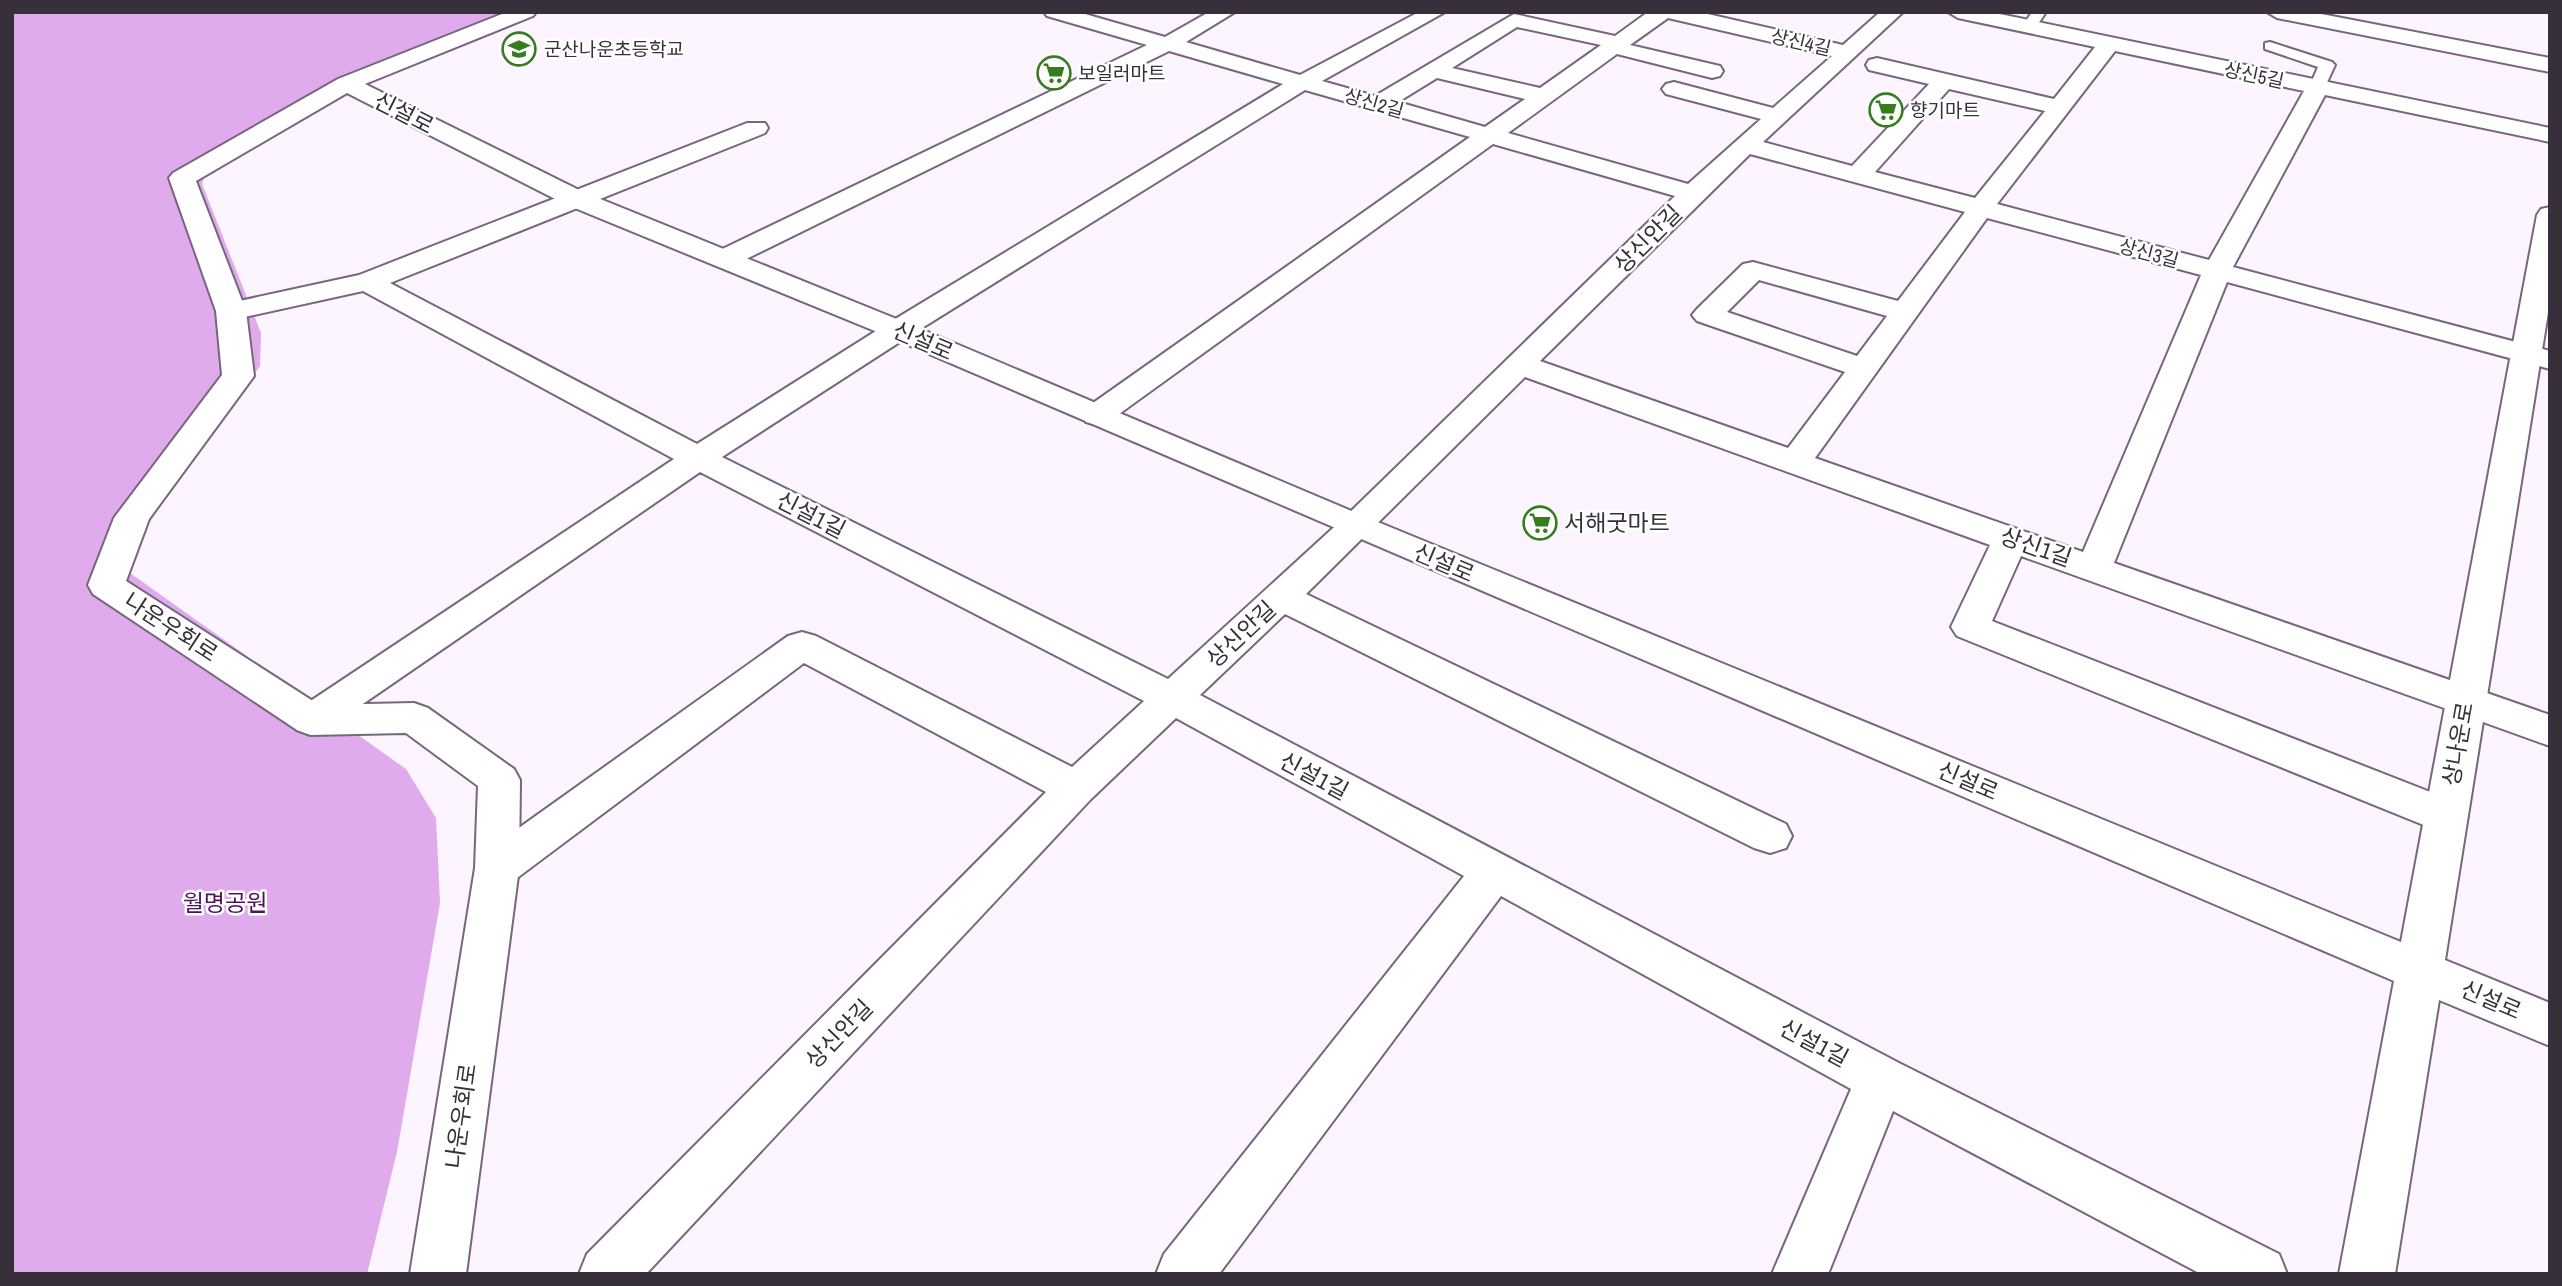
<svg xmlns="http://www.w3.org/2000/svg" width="2562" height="1286" viewBox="0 0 2562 1286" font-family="'Archivo Narrow','Noto Sans KR',sans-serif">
	<rect width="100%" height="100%" fill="#fcf4ff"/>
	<path fill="#dfabed" d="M12,12h492l-118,56 -179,102 -5,14 59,149 -1,33 -120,166 -10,41 276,196 30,49 4,85 -43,249 -30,122h-355z"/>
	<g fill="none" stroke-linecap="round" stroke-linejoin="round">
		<defs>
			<g id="lane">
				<path d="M2032,12h14l-12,18h-10l-2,-3z"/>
				<path d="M2270,42l62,20 3,3 -12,26 -6,2 -8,-5 9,-21 -53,-18v-6z"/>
			</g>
			<g id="street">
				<path d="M1044,12h34l87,25 44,-25h26l-49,30 114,33 119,-63h26l-123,69 53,15 139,-82 101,22 33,-24h51l144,33 37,-33h23l-140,130 89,24 77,-82 -60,-14 -3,-5 3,-5 8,-2 177,41 41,-52 -137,-29 -10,-6h42l560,116v14l-225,-47 -92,172 317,84v18l-323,-87 -113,281 436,152v31l-529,-190 -29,65 469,183 7,12 -7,12 -15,5 -15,-5 -474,-192 -6,-9 39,-82 -465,-168 -219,217 480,230 6,12 -6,12 -16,5 -16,-5 -469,-234 -85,81 699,368 380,191 8,20h-86l-308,-163 -65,163h-56l79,-185 -350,-193 -282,378h-63l8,-20 300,-378 -288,-158 -85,81 -445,475h-67l8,-20 459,-462 -242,-129 -291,218 -16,5 -16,-5 -6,-13 6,-13 307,-219 14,-4 14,4 256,131 72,-66 -444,-229 -375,258 -14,5 -14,-5 -6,-10 6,-10 377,-251 -311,-168 -132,29 -10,-3 -5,-6 5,-6 138,-30 388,-152h18l3,5 -3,5 -375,150 307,161 190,-120 396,-240 -114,-33 -435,214h-20l-4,-6 4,-6 433,-208 -100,-29zM1668,18l164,38 -59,52 -99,-26 -8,2 -4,5 4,5 95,25 -73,65 -180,-51 109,-79 95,24 8,-2 3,-5 -3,-5 -90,-21zM1517,27l84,18 -61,43 -88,-20zM2115,51l189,40 -95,169 -212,-56zM1437,78l88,21 -40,28 -87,-25zM1949,89l96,22 -70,87 -100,-26zM1305,90l165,47 -384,271 -5,7 5,7 11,3 11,-3 385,-278 182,52 -331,322 -176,161 -446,-222 187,-121zM1750,154l215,58 -67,89 -145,-39 -10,2 -46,45 -5,6 5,6 148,51 -57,76 -248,-87zM1987,218l214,57 -118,277 -268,-94zM1759,280l128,36 -30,40 -130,-44z"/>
				<path d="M2267,12h44l239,46v14l-273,-54z"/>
			</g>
			<path id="secondary" d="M507,12h29l-3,4 -168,68 218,108 326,132 459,194 1033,424 136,-727 4,-6 9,-2v93l-105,660 105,43v43l-111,-46 -44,274h-56l55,-293 -1507,-645 -322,-132 -218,-111 -151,88 50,130 8,65 -105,143 -23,62 193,124 95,-2 14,5 86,61 6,11 -1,88 -53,406h-56l65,-406 3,-82 -72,-53 -95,2 -14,-5 -204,-136 -5,-9 26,-67 108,-143 -6,-64 -47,-133 4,-5 165,-94z"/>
		</defs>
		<use href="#lane" stroke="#77667c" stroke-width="4"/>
		<use href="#street" stroke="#77667c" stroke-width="4"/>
		<use href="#secondary" stroke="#77667c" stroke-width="4"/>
		<use href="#lane" fill="#fff" fill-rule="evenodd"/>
		<use href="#street" fill="#fff" fill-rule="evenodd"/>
		<use href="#secondary" fill="#fff" fill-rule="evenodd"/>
	</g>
	<defs>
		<symbol id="school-ring" viewBox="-11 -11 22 22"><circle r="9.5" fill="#fff" stroke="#377c1e" stroke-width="1.5"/><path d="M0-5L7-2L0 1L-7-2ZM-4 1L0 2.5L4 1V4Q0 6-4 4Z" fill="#377c1e"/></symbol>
		<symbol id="supermarket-ring" viewBox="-11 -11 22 22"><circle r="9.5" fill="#fff" stroke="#377c1e" stroke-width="1.5"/><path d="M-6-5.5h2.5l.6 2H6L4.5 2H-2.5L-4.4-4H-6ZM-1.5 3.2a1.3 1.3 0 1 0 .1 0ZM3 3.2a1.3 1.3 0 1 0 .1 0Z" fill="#377c1e"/></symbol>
	</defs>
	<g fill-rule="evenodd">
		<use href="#school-ring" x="500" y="30" width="38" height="38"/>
		<use href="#supermarket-ring" x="1035" y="54" width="38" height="38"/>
		<use href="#supermarket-ring" x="1867" y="91" width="38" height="38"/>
		<use href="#supermarket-ring" x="1521" y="504" width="38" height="38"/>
	</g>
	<g text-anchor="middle" stroke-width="5" stroke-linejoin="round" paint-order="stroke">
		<g font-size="19" fill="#372f39" stroke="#fff">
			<text transform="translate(1801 42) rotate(13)" y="7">상신4길</text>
			<text transform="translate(2254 75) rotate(12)" y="7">상신5길</text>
			<text transform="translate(1374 103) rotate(16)" y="7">상신2길</text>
			<text transform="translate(2149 253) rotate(15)" y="7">상신3길</text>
		</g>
		<g font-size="19" fill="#372f39" stroke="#fff" text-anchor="start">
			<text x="544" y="56">군산나운초등학교</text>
			<text x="1078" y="80">보일러마트</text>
			<text x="1910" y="117">향기마트</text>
		</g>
		<g font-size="23" fill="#372f39" stroke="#fff">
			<text transform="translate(404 113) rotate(27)" y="8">신설로</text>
			<text transform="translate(1648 239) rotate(-45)" y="8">상신안길</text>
			<text transform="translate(923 341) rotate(23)" y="8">신설로</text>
			<text transform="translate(811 515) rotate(27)" y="8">신설1길</text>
			<text transform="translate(2036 547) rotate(19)" y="8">상신1길</text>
			<text transform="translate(1444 563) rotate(23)" y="8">신설로</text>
			<text transform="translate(171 627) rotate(33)" y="8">나운우회로</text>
			<text transform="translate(1241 634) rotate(-43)" y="8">상신안길</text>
			<text transform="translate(2458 744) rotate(-80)" y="8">상나운로</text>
			<text transform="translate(1314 776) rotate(28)" y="8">신설1길</text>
			<text transform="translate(1968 781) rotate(23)" y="8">신설로</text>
			<text transform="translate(2491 1000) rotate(23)" y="8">신설로</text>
			<text transform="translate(839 1034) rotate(-46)" y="8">상신안길</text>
			<text transform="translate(1814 1043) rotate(28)" y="8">신설1길</text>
			<text transform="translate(461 1116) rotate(-82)" y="8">나운우회로</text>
		</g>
		<g font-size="23" fill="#372f39" stroke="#fff" text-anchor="start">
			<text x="1564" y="531">서해굿마트</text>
		</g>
		<g font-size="23" fill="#50115f" stroke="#fff">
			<text x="225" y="911">월명공원</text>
		</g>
	</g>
	<rect width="2562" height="1286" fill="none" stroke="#372f39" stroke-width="28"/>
</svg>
